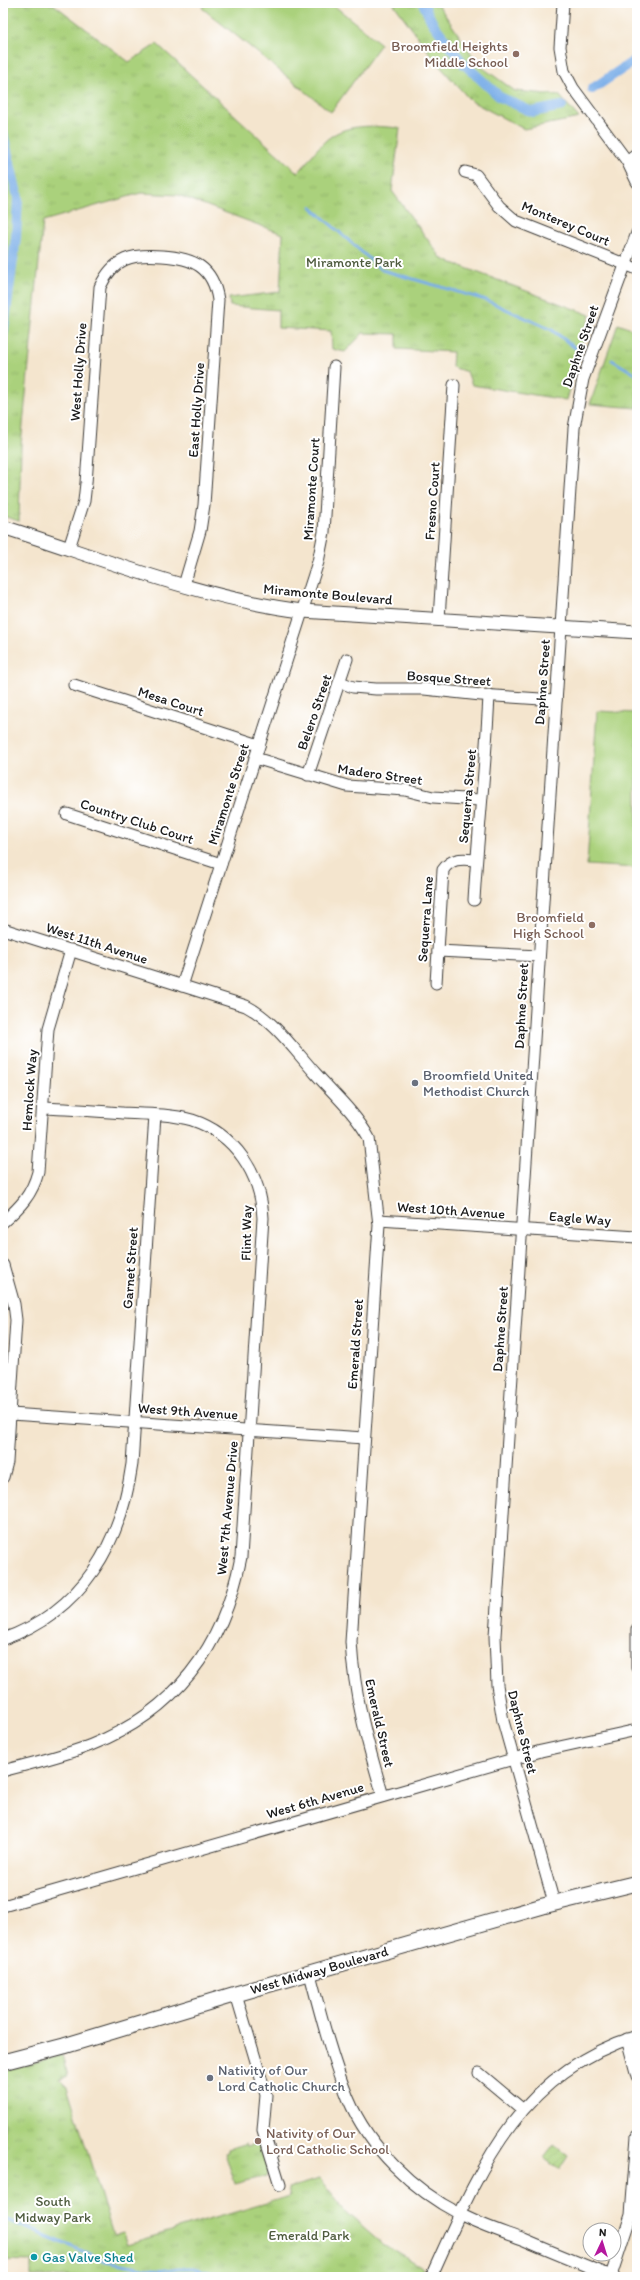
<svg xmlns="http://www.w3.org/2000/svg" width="640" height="2280" viewBox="0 0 640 2280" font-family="Itim,sans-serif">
	<defs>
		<pattern id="park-tufts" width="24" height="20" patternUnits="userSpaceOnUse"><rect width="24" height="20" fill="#aad17c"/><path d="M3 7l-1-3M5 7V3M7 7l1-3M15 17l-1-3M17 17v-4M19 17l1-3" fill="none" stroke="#92b36b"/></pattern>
		<pattern id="garden-furrows" width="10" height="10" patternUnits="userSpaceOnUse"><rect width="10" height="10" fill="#aad17c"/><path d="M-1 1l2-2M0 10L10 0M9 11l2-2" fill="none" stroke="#92b36b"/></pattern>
	</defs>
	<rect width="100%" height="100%" fill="#fff"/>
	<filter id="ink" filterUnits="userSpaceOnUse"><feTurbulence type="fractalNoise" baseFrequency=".025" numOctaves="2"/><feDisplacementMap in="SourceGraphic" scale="8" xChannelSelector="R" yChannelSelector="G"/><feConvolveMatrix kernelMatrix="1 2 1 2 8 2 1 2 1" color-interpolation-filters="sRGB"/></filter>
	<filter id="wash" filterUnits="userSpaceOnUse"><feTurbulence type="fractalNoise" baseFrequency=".012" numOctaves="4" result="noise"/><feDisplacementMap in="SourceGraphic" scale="16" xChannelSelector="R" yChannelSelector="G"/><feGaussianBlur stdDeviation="0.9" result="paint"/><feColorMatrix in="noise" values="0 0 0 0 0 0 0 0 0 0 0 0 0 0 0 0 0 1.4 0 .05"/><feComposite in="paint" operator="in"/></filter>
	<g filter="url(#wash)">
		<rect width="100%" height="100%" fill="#f4e5ce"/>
		<g fill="#aad17c" stroke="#63764c">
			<path d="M206,3h125l50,41 -50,68 -129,-104z"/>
			<path d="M597,711l40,2v155l-50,-3z"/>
		</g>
		<g fill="url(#park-tufts)" stroke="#63764c">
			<path d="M3,3h49l77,59 28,-18 141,129c9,-10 16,-22 26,-31 21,-20 49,-16 76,-14l-8,63 50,68 148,56 -24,85 -94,-15 -5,-13 -15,-5 1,-15 -56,-3v-15l-34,-1 -18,19 -13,-3 -1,-18 -53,-3v-18l-48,-4 -1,-8 51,-6 3,-58 -105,-39 -37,-2 -98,28 -22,224 -2,76 -16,-5z"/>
			<path d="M393,3h44l42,62 36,26 44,4 20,23 -55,11 -53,-28 -34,-38z"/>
			<path d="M618,324l19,7v77l-47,-4z"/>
			<path d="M62,2055l6,21 -8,3 7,7 46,149 10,-3 4,12 163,-48 -2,-8 32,-9 23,30 40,35 40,24 -4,9h-388v-16l-28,-1v-189z"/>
			<path d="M246,2143l1,3 13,-3 8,28 -2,5 -31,8 -10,-31 3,-1v-3z"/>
		</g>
		<path fill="url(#garden-furrows)" stroke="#63764c" d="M554,2145l14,11 -9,14 -15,-12z"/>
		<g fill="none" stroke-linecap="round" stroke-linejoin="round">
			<g stroke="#7bafe8" stroke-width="3">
				<path d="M311,207l71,63 104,30 66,30 26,20"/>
				<path d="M612,360l25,15"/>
				<path d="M3,2218l103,43 52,10 21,-3h14l33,9"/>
				<path d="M323,2277l42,-3 8,3"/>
			</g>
			<g stroke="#7bafe8" stroke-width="10">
				<path d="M423,3l9,19 30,40 38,35 32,15 30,-6"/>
				<path d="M592,89l45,-30"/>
				<path d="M3,134l15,64 -2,39 -13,98"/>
			</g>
		</g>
	</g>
	<g filter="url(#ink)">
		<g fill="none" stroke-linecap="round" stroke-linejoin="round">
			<defs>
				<g id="minor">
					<path d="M563,3l-3,44 4,24 9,17 54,73 10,21"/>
					<path d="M627,161l10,-8"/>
					<path d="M465,172l11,3 23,31 17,15 121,48"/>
					<path d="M69,548l15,-47 2,-18 14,-196c14,-30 32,-33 62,-31 32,2 51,11 56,44l-14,205 -4,26 -16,54"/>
					<path d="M439,619l15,-234"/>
					<path d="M340,682l13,5 23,2h48l57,6 75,5"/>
					<path d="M74,685l185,60"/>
					<path d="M255,758l92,28 58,4 28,7 47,3"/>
					<path d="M308,775l39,-116"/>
					<path d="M67,814l154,50"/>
					<path d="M474,900c4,-69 12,-136 15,-205"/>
					<path d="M3,929l243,77c29,15 49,45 70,68 19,21 40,40 53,64l10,87 -28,417c3,54 17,103 32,154"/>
					<path d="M438,951l101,5"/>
					<path d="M436,983l7,-113c9,-13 19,-11 33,-10"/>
					<path d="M182,986l136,-424 6,-30 10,-165"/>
					<path d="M379,1220l258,17"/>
					<path d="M3,1222c17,-15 29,-27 35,-50l10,-143 23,-79"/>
					<path d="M3,1265l11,39 2,16 -9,142 -4,15"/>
					<path d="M11,1414l353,24"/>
					<path d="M637,1630v38"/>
					<path d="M3,1639c80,-28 118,-96 129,-175l23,-349"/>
					<path d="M3,1771c29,-8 60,-15 88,-26 85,-34 133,-98 150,-188l22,-339c-2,-44 -28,-84 -71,-98 -22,-6 -46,-6 -69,-7 -27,-2 -53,-4 -80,-5"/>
					<path d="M554,1903l-51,-182 -6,-36 -2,-49 79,-1208 9,-49 54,-146"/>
					<path d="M3,1906l538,-155 96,-21"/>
					<path d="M310,1974c11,42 22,85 38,124 21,50 65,92 112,116 20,11 43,18 64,26 30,13 60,25 90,37"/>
					<path d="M236,1994l30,101 -3,35 17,55"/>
					<path d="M627,2039l10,37"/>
					<path d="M479,2073l43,36"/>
					<path d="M611,2276l20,-61 6,-79"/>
					<path d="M431,2277c48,-106 85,-203 206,-241"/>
				</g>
				<path id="tertiary" d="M3,527c98,31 196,71 299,84l335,21"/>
				<path id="secondary" d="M3,2062l61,-16 172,-52 307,-88 94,-23"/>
			</defs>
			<use href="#minor" stroke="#3c3a37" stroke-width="13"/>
			<use href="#tertiary" stroke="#3c3a37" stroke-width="15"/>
			<use href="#secondary" stroke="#3c3a37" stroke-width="17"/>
			<use href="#minor" stroke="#fff" stroke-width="11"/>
			<use href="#tertiary" stroke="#fff" stroke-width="13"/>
			<use href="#secondary" stroke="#fff" stroke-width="15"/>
		</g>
	</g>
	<g fill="#8d6e63" stroke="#fff" stroke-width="1.5">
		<circle cx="516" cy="54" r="4"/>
		<circle cx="592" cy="925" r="4"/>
		<circle cx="258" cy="2141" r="4"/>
	</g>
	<g fill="#6b7280" stroke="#fff" stroke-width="1.5">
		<circle cx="415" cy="1083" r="4"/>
		<circle cx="210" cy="2078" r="4"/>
	</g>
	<circle fill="#0f9aa8" stroke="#fff" stroke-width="1.5" cx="34" cy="2257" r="4"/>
	<g text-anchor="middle" stroke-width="4" stroke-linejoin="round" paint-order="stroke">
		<g font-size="14" fill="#785e54" stroke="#fff" text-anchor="end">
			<text x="508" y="51">Broomfield Heights<tspan x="508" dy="16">Middle School</tspan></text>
			<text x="584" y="922">Broomfield<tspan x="584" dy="16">High School</tspan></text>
			<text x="266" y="2138" text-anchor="start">Nativity of Our<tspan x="266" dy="16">Lord Catholic School</tspan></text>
		</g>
		<g font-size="14" fill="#1c1c1c" stroke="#fff">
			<text transform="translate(566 223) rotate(23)" y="5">Monterey Court</text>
			<text transform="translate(580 346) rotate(-71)" y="5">Daphne Street</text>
			<text transform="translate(78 372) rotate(-86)" y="5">West Holly Drive</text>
			<text transform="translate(196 410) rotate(-86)" y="5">East Holly Drive</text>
			<text transform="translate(311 489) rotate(-86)" y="5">Miramonte Court</text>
			<text transform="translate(432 501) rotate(-86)" y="5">Fresno Court</text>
			<text transform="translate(328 594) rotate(5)" y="5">Miramonte Boulevard</text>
			<text transform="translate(449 678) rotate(4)" y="5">Bosque Street</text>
			<text transform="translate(542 682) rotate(-86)" y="5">Daphne Street</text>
			<text transform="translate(171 701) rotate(18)" y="5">Mesa Court</text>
			<text transform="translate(314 712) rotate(-71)" y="5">Belero Street</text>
			<text transform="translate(380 774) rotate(8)" y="5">Madero Street</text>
			<text transform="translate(228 794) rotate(-72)" y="5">Miramonte Street</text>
			<text transform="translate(467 796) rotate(-85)" y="5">Sequerra Street</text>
			<text transform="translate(137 821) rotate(18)" y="5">Country Club Court</text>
			<text transform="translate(425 919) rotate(-86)" y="5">Sequerra Lane</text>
			<text transform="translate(97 943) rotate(18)" y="5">West 11th Avenue</text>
			<text transform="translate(521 1006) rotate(-87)" y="5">Daphne Street</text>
			<text transform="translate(29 1090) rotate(-86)" y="5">Hemlock Way</text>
			<text transform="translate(451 1210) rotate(4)" y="5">West 10th Avenue</text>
			<text transform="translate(580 1218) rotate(4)" y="5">Eagle Way</text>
			<text transform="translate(246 1233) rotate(-89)" y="5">Flint Way</text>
			<text transform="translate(130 1268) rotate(-86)" y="5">Garnet Street</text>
			<text transform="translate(500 1329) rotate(-86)" y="5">Daphne Street</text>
			<text transform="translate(355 1344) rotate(-86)" y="5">Emerald Street</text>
			<text transform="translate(188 1411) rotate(4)" y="5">West 9th Avenue</text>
			<text transform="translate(227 1508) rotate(-85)" y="5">West 7th Avenue Drive</text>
			<text transform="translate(380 1723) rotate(77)" y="5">Emerald Street</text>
			<text transform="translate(523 1732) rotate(76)" y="5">Daphne Street</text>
			<text transform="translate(315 1800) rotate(-16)" y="5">West 6th Avenue</text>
			<text transform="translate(319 1970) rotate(-16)" y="5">West Midway Boulevard</text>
		</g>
		<g font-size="14" fill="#4e5b3e" stroke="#fff">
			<text x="354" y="267">Miramonte Park</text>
			<text x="53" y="2206">South<tspan x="53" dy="16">Midway Park</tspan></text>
			<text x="309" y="2240">Emerald Park</text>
		</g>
		<g font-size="14" fill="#5b616d" stroke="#fff" text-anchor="start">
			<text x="423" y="1080">Broomfield United<tspan x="423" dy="16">Methodist Church</tspan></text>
			<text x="218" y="2075">Nativity of Our<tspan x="218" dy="16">Lord Catholic Church</tspan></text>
		</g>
		<g font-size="14" fill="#0d838f" stroke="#fff" text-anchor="start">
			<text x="42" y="2262">Gas Valve Shed</text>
		</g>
	</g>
	<rect width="640" height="2280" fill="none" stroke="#fff" stroke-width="16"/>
	<g transform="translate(602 2242) rotate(4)"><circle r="19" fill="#ffffff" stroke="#a4a4a4"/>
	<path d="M0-3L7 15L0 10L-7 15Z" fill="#b5179e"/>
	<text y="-6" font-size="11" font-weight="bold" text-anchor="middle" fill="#1c1c1c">N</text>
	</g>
</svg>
